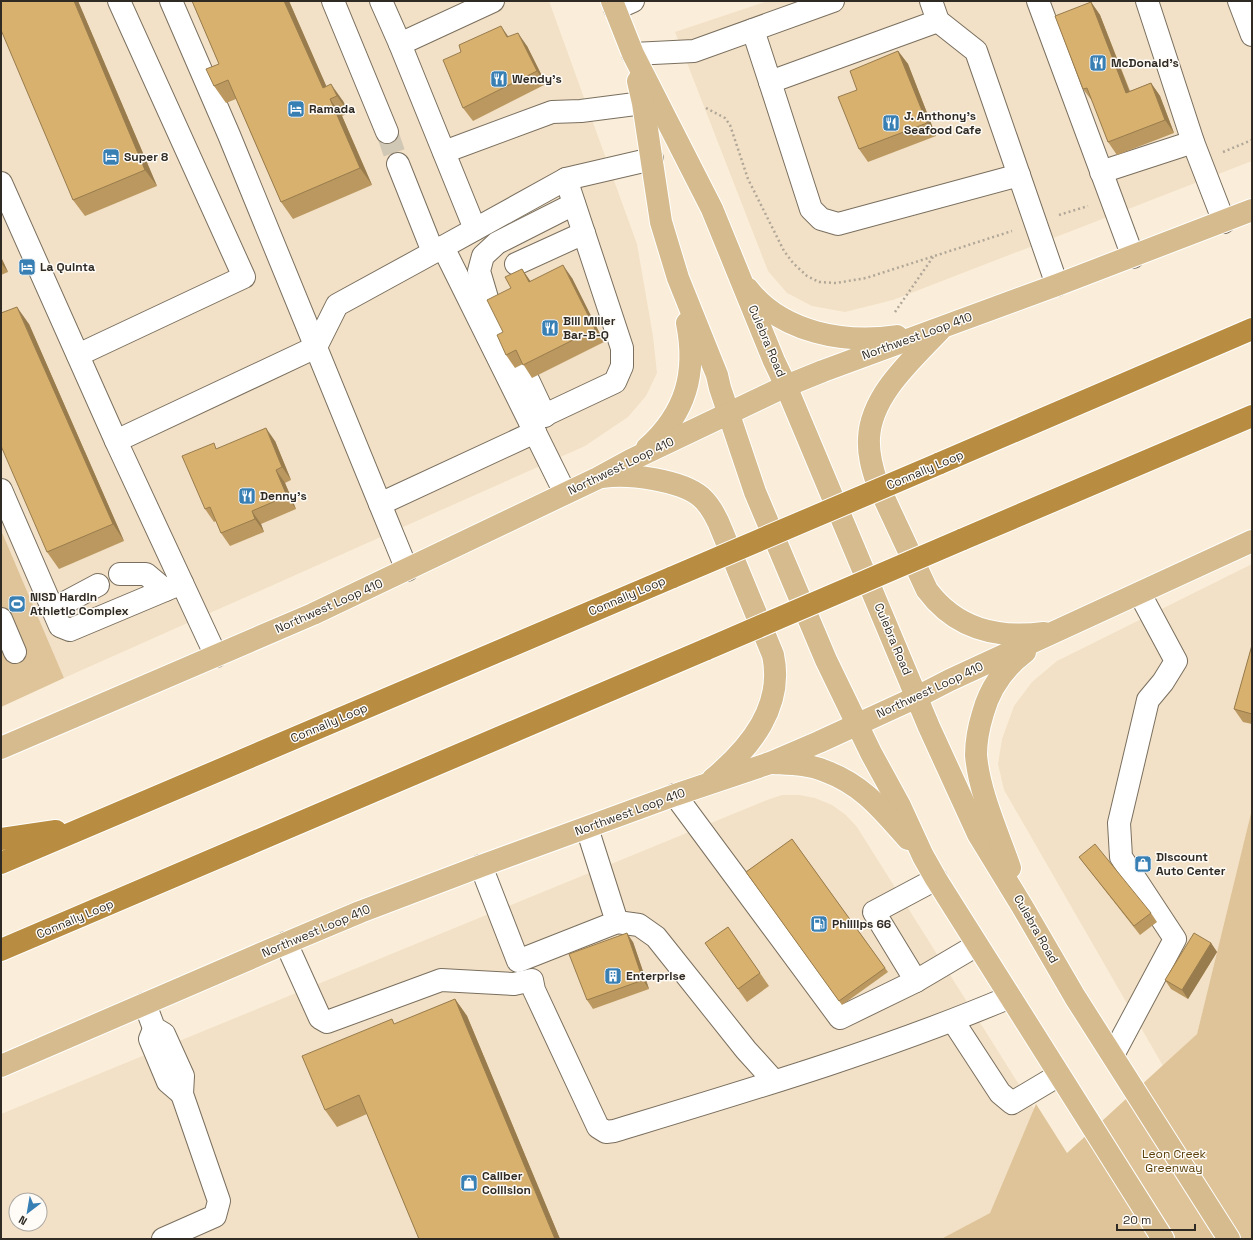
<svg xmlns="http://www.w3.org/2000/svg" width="1253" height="1240" viewBox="0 0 1253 1240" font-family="'Space Grotesk',sans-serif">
	<rect width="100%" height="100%" fill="#faeeda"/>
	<g fill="#f2e1c7" fill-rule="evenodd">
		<path d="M1,1h548l88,243 16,92 4,37 -11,23 -18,21 -43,29 -521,232 -63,-148z"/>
		<path d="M768,1h484v160l-359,139 -48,12 -33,-6 -25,-13 -19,-22 -93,-239z"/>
		<path d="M1252,564v245l-55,225 -34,32 -159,-276 -6,-26 4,-25 12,-33 18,-24 25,-21z"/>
		<path d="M782,795h18l15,3 17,7 14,10 11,12 207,329 -74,57 -49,26h-940v-125l766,-314zM16,1200h24v24h-24z"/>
	</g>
	<g fill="#dfc499">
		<path d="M1,530l63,148 -63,29z"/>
		<path d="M1252,809v430h-311l49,-26 46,-109 31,49 130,-119z"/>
	</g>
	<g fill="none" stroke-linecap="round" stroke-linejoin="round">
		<path stroke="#d1c7b5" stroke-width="22" stroke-dasharray="22 11" stroke-linecap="butt" d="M387,132l11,32"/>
		<defs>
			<g id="minor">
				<path d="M171,1l58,134 178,435"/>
				<path d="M333,1l54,131"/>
				<path d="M381,1l19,43"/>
				<path d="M931,1l7,20 38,30 81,234"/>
				<path d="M1038,1l95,256"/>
				<path d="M1147,1l46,141 31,80"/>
				<path d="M1239,1l13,34"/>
				<path d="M615,9l18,-8"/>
				<path d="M753,30l17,52 168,-61"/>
				<path d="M633,54l61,-3 139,-50"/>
				<path d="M770,82l41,127 10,10 17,5 181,-49"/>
				<path d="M444,152l108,-40 29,-1 62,-8"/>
				<path d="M398,164l35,88"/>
				<path d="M1101,172l92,-30"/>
				<path d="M1,183l115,258"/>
				<path d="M475,229l-75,-185 93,-43"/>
				<path d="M516,264l68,-31"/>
				<path d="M501,327l-14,-29 -8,-27 4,-15 14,-13 77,-39"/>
				<path d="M78,355l166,-78 -125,-276"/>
				<path d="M521,365l24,51"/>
				<path d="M530,422l85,-40 7,-16v-18l-56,-169"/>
				<path d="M1,490l59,136 10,4 112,-47"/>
				<path d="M565,493l-122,-246 123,-68 86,-20"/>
				<path d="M380,504l155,-72"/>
				<path d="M120,574h26l19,16"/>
				<path d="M53,609l45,-24"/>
				<path d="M1,619l14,33"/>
				<path d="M216,656l-100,-215 200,-94 21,-42 106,-58"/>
				<path d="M675,795l165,223 76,-37 61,-36"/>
				<path d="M481,866l37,95 99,-39 -30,-94"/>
				<path d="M617,922l22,3 17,12 90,113 28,31"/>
				<path d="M286,943l34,75 7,4 114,-42 73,4 18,-4 2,10 64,137 8,5 8,-1c132,-40 268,-80 396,-134"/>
				<path d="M916,981l-42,-69 62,-33"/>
				<path d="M145,1004l9,24 10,6 19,42 -1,18 37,107 -4,15 -52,23"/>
				<path d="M953,1021l47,72 12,10 47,-28"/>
				<path d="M154,1029l-4,10 18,43 14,12"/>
				<path d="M1113,1055l62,-116 -54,-82 -2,-34 29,-123 15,-18 13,-21 -36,-67"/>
			</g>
			<g id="major">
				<path d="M612,1l21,53 79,155 62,152 12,25 143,341 49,107 44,72 53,91 154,242"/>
				<path d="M638,81l5,22 18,119 17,56 39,97 3,13 35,104 71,168 45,93 29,53 23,50 13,23 227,360"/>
				<path d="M748,289c34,44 97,55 149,47"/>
				<path d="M940,330c-28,30 -69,65 -71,108 -1,16 3,30 8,45l50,107c29,39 70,49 117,43"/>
				<path d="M647,448c39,-35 50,-75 40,-125"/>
				<path d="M603,477c25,-4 78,3 98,20 10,9 16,21 21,34l51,124c11,51 -22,92 -60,124"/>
				<path d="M1,748l312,-134 285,-136 33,-18 155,-74 37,-15 234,-86 195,-75"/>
				<path d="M773,763c17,1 36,1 52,8 38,14 57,39 83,68"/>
				<path d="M1010,868c-12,-35 -31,-76 -34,-113 0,-15 3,-29 7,-42 7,-25 22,-46 42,-61"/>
				<path d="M1,1066l271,-117 88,-37 121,-46 194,-71 95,-32 49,-21 98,-45 33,-17 302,-139"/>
			</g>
			<g id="highway">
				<path d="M938,464l314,-135"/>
				<path d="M961,540l291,-124"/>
				<path d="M1,839l55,-8"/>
				<path d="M1,863l672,-286"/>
				<path d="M1,950l706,-301"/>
			</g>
		</defs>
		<use href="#minor" stroke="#7a6f5e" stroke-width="24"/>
		<use href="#major" stroke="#fff" stroke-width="24"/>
		<use href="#highway" stroke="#fff" stroke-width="24"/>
		<g stroke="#b0a798" stroke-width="2.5" stroke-dasharray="2 3" stroke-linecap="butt">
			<path d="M706,108l19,10 5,7 18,54 36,72 9,12 14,13 12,6 17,1 30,-5 146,-47"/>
			<path d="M1223,152l29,-12"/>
			<path d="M1059,215l29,-9"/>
			<path d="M895,312l38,-55"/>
		</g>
		<use href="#minor" stroke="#fff" stroke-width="22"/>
		<use href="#major" stroke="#d5bb8d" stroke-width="22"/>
		<use href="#highway" stroke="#b98d41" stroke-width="22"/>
		<defs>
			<g id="highway-bridge">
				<path d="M673,577l265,-113"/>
				<path d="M707,649l254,-109"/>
			</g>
		</defs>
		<use href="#highway-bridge" stroke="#fff" stroke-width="24" stroke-linecap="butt"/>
		<use href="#highway-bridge" stroke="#b98d41" stroke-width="22"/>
	</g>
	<g fill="#bb985f">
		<path d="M1,1h77l79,185 -72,30 -12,-16z"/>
		<path d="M192,1h97l37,85 17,15 6,12 -7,3 30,69 -79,34 -12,-17 -45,-103 -10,4 -12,-17 5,-22z"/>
		<path d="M1091,2l9,13 30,76 21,-8 9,13 14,37 -57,22 -9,-13 -15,-40 -10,-13z"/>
		<path d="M508,37l19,9 19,38 -73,37 -10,-13z"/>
		<path d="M898,51l10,13 28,72 -68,26 -9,-13 -2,-59z"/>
		<path d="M1,257l7,15 -7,3z"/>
		<path d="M522,269l8,12 42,-3 32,64 -72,36 -9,-14 -8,4 -9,-13 -3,-23 8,-44z"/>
		<path d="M29,324l95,217 -65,28 -12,-17z"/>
		<path d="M275,441l16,39 -6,3 11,26 -35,15 3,8 -34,14 -9,-13 -5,-12 -2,1 -9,-13 13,-61z"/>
		<path d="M1252,645v79l-9,-2 -9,-13z"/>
		<path d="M792,839l96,133 -46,33 -96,-133z"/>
		<path d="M1079,857l72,56 6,9 -17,13 -55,-70z"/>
		<path d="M728,927l41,59 -22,16 -42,-59z"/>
		<path d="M633,942l16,47 -56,20 -6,-9z"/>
		<path d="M1211,943l6,9 -29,47 -17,-10 -6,-9z"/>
		<path d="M455,999l12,17 93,223h-141l-52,-125 -30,13 -12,-17 70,-86z"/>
	</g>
	<g fill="#987c4d">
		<path d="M74,1h4l79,185 -12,-16z"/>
		<path d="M284,1h5l43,98 -9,-11z"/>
		<path d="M1091,2l9,13 35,91 -9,-13z"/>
		<path d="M501,26l9,13 -3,-2z"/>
		<path d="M518,33l9,13 19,38 -9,-13z"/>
		<path d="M898,51l10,13 28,72 -9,-13z"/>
		<path d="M1151,83l9,13 14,37 -9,-13z"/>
		<path d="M331,84l12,17 6,12 -12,-17z"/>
		<path d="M330,99l12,17 30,69 -12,-17z"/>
		<path d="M1,257l7,15 -7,-9z"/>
		<path d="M563,265l9,13 32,64 -9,-13z"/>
		<path d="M522,269l9,13h-2z"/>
		<path d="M17,307l12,17 95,217 -11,-17z"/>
		<path d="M266,428l9,13 16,39 -9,-13z"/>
		<path d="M276,470l9,13 11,26 -9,-13z"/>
		<path d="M252,511l9,13 3,8 -9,-13z"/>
		<path d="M627,933l6,9 16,47 -6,-9z"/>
		<path d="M1211,943l6,9 -29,47 -6,-9z"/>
		<path d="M455,999l12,17 93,223h-5z"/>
	</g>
	<g fill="#d9b16e" stroke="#987c4d">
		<path d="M1,1h73l71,169 -72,30 -72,-170z"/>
		<path d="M192,1h92l39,87 8,-4 6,12 -7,3 30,69 -79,34 -53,-122 -14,6 -8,-17 13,-5z"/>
		<path d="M1091,2l35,91 25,-10 14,37 -57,22 -21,-54 -4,1 -28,-73z"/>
		<path d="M501,26l6,11 11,-4 19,38 -74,37 -20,-48 18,-8 -2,-7z"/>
		<path d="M898,51l29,72 -68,26 -21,-52 19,-7 -7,-19z"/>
		<path d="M563,265l32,64 -72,36 -7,-15 -10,5 -9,-20 6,-3 -16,-32 24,-12 -6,-11 17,-8 7,13z"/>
		<path d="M17,307l96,217 -66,28 -46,-106v-133z"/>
		<path d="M266,428l16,39 -6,3 11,26 -35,15 3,8 -34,14 -11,-26 -5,2 -23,-53 32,-13 2,6z"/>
		<path d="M1252,645v69l-18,-5z"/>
		<path d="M792,839l93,129 -46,33 -93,-129z"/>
		<path d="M1095,844l56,69 -17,13 -55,-69z"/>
		<path d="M728,927l32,46 -22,16 -33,-46z"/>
		<path d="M627,933l16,47 -56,20 -18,-46z"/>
		<path d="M1194,933l17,10 -29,47 -17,-10z"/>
		<path d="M455,999l100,240h-136l-60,-144 -34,15 -23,-54 90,-37 2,5z"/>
	</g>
	<defs>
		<symbol id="restaurant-square" viewBox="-11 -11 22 22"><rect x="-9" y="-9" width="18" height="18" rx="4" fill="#387fb4" stroke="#fffcf8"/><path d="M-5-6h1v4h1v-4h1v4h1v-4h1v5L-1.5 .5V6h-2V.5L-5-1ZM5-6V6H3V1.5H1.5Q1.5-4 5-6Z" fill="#fff"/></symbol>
		<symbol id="hotel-square" viewBox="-11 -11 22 22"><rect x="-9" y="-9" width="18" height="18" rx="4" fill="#387fb4" stroke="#fffcf8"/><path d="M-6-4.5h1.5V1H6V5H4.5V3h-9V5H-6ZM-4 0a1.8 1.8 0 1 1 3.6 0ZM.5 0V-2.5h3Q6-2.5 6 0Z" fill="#fff"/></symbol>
		<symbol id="stadium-square" viewBox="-11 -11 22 22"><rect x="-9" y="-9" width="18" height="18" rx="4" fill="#387fb4" stroke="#fffcf8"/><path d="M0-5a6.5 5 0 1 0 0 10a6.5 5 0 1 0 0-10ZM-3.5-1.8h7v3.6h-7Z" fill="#fff"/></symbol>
		<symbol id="shop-square" viewBox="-11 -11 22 22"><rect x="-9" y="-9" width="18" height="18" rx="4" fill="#387fb4" stroke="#fffcf8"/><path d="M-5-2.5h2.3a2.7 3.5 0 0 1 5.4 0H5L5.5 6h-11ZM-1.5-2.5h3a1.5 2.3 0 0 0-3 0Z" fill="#fff"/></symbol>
		<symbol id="fuel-square" viewBox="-11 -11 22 22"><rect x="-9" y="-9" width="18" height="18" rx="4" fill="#387fb4" stroke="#fffcf8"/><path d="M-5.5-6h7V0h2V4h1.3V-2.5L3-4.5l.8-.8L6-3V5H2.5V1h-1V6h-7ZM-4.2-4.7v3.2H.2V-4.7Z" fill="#fff"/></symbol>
		<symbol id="building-square" viewBox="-11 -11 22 22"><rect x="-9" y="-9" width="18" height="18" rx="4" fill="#387fb4" stroke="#fffcf8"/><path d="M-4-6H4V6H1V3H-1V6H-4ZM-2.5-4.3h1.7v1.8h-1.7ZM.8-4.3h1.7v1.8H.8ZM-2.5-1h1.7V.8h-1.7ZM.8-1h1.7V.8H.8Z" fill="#fff"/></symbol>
	</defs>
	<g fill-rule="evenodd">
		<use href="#restaurant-square" x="1088" y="53" width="20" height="20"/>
		<use href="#restaurant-square" x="489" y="69" width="20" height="20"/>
		<use href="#hotel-square" x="286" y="99" width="20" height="20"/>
		<use href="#restaurant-square" x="881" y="113" width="20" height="20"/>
		<use href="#hotel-square" x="101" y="147" width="20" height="20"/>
		<use href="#hotel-square" x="17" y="257" width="20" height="20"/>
		<use href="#restaurant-square" x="540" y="318" width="20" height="20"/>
		<use href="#restaurant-square" x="237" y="486" width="20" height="20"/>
		<use href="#stadium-square" x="7" y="594" width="20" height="20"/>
		<use href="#shop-square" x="1133" y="854" width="20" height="20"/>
		<use href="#fuel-square" x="809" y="914" width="20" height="20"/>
		<use href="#building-square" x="603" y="966" width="20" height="20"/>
		<use href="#shop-square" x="459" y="1173" width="20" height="20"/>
	</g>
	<g text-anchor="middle" stroke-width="3" stroke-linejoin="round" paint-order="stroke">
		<g font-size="12" font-weight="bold" fill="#2f2a23" stroke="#fffcf8" text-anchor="start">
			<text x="1111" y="67">McDonald's</text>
			<text x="512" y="83">Wendy's</text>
			<text x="309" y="113">Ramada</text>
			<text x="904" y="120">J. Anthony's<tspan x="904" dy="14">Seafood Cafe</tspan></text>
			<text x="124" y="161">Super 8</text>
			<text x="40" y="271">La Quinta</text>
			<text x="563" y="325">Bill Miller<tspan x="563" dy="14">Bar-B-Q</tspan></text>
			<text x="260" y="500">Denny's</text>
			<text x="30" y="601">NISD Hardin<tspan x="30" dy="14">Athletic Complex</tspan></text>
			<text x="1156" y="861">Discount<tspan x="1156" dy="14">Auto Center</tspan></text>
			<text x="832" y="928">Phillips 66</text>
			<text x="626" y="980">Enterprise</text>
			<text x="482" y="1180">Caliber<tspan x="482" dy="14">Collision</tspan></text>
		</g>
		<g font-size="12" fill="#2f2a23" stroke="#fffcf8">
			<text transform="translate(917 336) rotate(-20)" y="4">Northwest Loop 410</text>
			<text transform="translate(767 341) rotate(67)" y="4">Culebra Road</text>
			<text transform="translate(621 466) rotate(-26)" y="4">Northwest Loop 410</text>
			<text transform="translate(925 470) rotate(-23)" y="4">Connally Loop</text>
			<text transform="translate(627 596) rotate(-23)" y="4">Connally Loop</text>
			<text transform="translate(329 606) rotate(-24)" y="4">Northwest Loop 410</text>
			<text transform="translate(893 639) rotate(67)" y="4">Culebra Road</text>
			<text transform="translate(930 690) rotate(-25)" y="4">Northwest Loop 410</text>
			<text transform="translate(329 723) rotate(-23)" y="4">Connally Loop</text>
			<text transform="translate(630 812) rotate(-20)" y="4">Northwest Loop 410</text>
			<text transform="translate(75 919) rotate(-23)" y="4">Connally Loop</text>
			<text transform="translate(1036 929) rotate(60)" y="4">Culebra Road</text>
			<text transform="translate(316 931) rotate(-23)" y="4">Northwest Loop 410</text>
		</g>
		<g font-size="12" fill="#5c400a" stroke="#fffcf8">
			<text x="1174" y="1158">Leon Creek<tspan x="1174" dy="14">Greenway</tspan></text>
		</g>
	</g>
	<rect width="1253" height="1240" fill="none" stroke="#2f2a23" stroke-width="4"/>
	<g transform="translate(28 1212) rotate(211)"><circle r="19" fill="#fffcf8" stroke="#aca8a3"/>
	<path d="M0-3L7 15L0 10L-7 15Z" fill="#387fb4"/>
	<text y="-6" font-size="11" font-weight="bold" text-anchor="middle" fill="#2f2a23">N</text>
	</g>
	<path d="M1117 1224v6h78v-6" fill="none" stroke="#2f2a23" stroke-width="2"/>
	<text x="1123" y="1224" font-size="12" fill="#2f2a23" stroke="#fffcf8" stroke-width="3" paint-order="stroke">20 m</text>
</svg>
